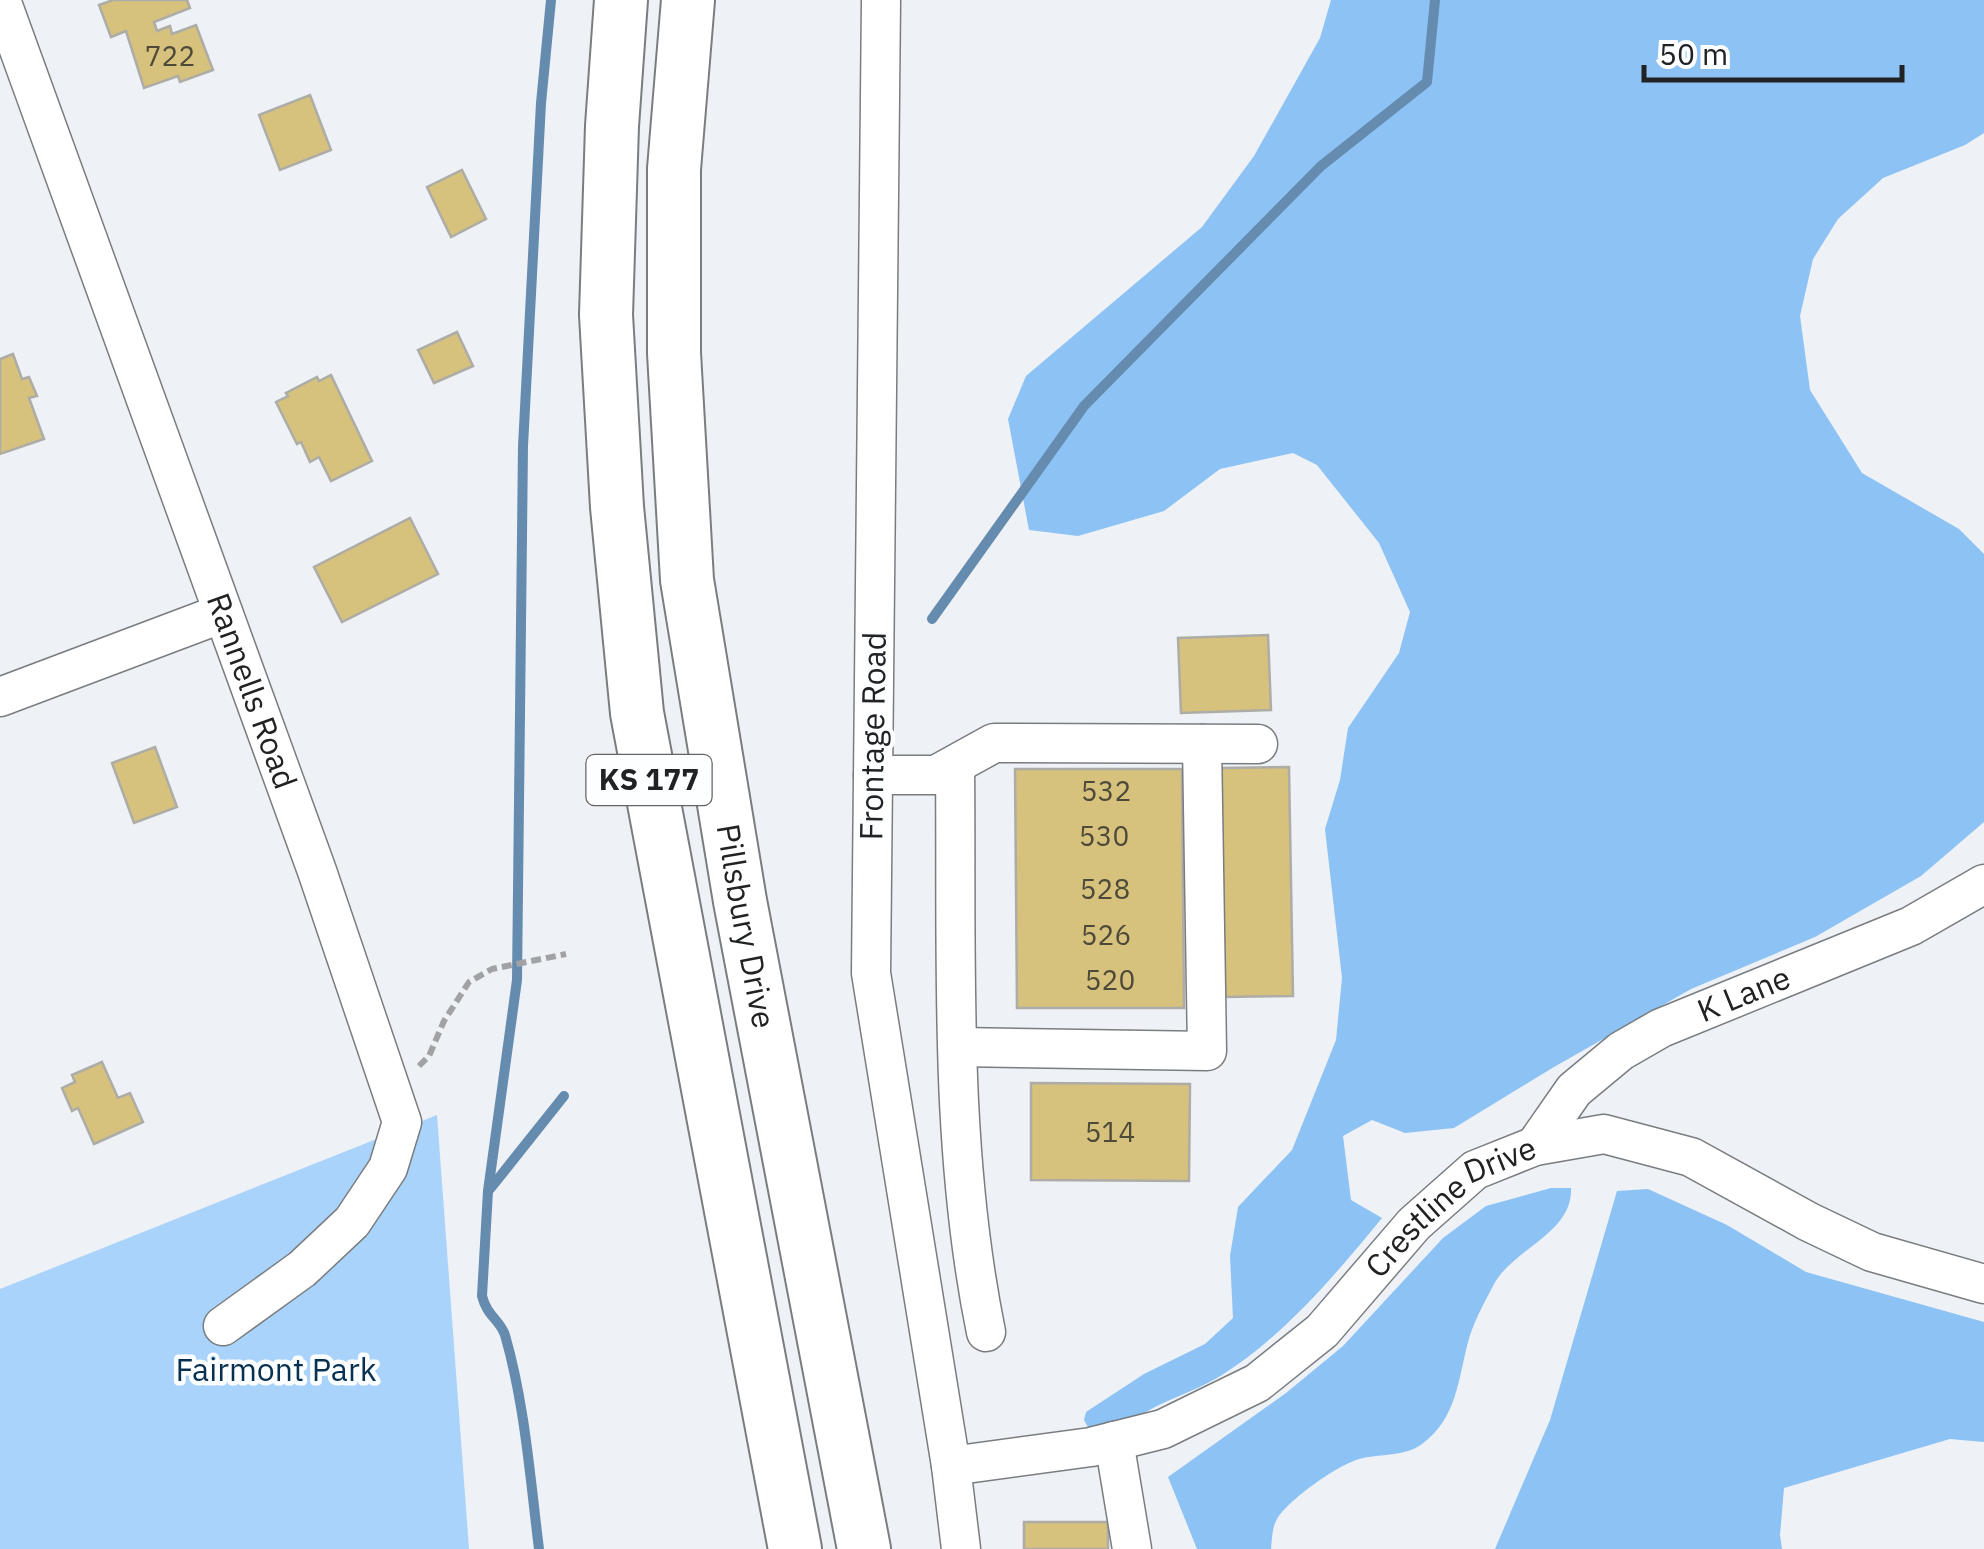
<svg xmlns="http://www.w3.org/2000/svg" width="1984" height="1549" viewBox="0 0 1984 1549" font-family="'IBM Plex Sans',sans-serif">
	<rect width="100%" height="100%" fill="#eef1f5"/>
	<path fill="#a9d3fa" d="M437,1115l32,434h-469v-260z"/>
	<g fill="#8cc2f4">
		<path d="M1331,0h653v133l-19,12 -82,33 -45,41 -25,40 -13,57 10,74 52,83 97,56 25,25v268l-63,54 -106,61 -124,52 -137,78 -100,61 -49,5 -33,-13 -29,16 8,64 31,18c-46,56 -97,117 -160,157 -19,12 -42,20 -63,30 -30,15 -34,27 -71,22l-4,-7 2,-8 58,-38 61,-30 28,-26 -3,-62 8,-49 54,-57 44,-110 6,-62 -17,-149 15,-49 8,-52 51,-75 11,-41 -31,-69 -62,-78 -24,-12 -73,16 -56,42 -86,25 -49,-6 -21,-111 18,-43 176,-149 52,-71 66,-118z"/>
		<path d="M1551,1188h20c2,46 -60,61 -78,98 -9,17 -20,37 -25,56 -10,38 -11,76 -46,102 -16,12 -40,10 -59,14 -22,4 -75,42 -86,61 -5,8 -5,21 -6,30h-74l-29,-72 118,-84 57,-47 100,-108 43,-32z"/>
		<path d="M1648,1189l79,36 79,47 178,50v120l-34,-3 -166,49 -4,47 2,14h-287l55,-129 67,-229z"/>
	</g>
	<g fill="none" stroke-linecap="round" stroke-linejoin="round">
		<g stroke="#658bae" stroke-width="10">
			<path d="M932,619l152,-213 237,-240 106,-84 8,-82"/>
			<path d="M490,1189l74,-93"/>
			<path d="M539,1549c-9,-72 -14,-144 -34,-214 -5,-15 -18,-19 -23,-39l6,-105 29,-211 6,-534 18,-343 10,-103"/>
		</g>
	</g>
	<g fill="#d6c27d" stroke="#adaca7" stroke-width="2.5">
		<path d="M113,0h74l3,8 -36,14 3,9 13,-5 2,8 24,-9 17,45 -33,12 -2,-6 -34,12 -18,-57 -15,6 -12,-32z"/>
		<path d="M310,95l21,55 -51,20 -21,-55z"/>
		<path d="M462,170l24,49 -35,18 -24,-50z"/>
		<path d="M457,332l16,34 -39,17 -16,-33z"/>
		<path d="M13,354l9,25 7,-2 8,19 -8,2 15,41 -44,15v-95z"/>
		<path d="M331,375l41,86 -41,20 -12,-24 -9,5 -9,-20 -4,2 -21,-42 12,-6 -2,-3 31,-16 2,4z"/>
		<path d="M410,518l28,56 -96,48 -28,-55z"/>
		<path d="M1268,635l3,75 -90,3 -3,-75z"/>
		<path d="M155,747l22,60 -43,16 -22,-60z"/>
		<path d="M1289,767l4,229 -68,1 -4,-229z"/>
		<path d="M1015,769h167l2,239h-167z"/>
		<path d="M102,1062l16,36 12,-5 13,29 -49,22 -16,-36 -6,3 -10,-23 13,-6 -3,-7z"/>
		<path d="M1031,1083l159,1 -1,97 -158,-1z"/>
		<rect x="1024" y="1522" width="84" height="27"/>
	</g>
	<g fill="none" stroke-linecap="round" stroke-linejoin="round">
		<defs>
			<g id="minor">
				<path id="s1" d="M1,0l316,871 85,251 -14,46 -36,54 -50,47 -79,57"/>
				<path d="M881,0l-10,973 80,493 10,83"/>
				<path d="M0,697l223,-84"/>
				<path d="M955,765c2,189 -7,381 31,567"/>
				<path d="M873,775h63l58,-32 264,1"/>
				<path d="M958,1047l249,4 -5,-307"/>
				<path id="s2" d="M1535,1146l39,-56 47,-39 40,-23 250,-102 73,-42"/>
				<path d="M1114,1441l18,108"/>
				<path id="s3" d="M951,1466l140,-19 72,-18 94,-46 65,-52 92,-107 61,-54 60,-24 69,-12 87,23 118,65 63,30 112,32"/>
			</g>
			<g id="highway">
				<path d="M621,0l-9,126 -6,189 11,192 20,206 158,836"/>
				<path id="s4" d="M688,0l-14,169v184l13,227 53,321 124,648"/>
			</g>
		</defs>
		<use href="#minor" stroke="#7a7d80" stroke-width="41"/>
		<use href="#highway" stroke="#7a7d80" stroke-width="56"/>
		<path stroke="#a0a2a5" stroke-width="6" stroke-dasharray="10 5" stroke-linecap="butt" d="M419,1066l10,-10 15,-35 25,-39 23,-13 74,-15"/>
		<use href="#minor" stroke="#fff" stroke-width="38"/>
		<use href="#highway" stroke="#fff" stroke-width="52"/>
	</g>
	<g text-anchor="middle" stroke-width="9" stroke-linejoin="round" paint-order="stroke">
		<g font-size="28" fill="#4e4a3a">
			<text x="170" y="66">722</text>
			<text x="1106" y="801">532</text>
			<text x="1104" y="846">530</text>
			<text x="1105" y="899">528</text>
			<text x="1106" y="945">526</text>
			<text x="1110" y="990">520</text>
			<text x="1110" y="1142">514</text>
		</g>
		<rect fill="#fdfeff" stroke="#636465" stroke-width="2.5" x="586.5" y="755" width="125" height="50" rx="8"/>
		<g font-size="30" font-weight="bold" fill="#212223">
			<text x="649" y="790">KS 177</text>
		</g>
		<g font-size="32" fill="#212223" stroke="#fdfeff">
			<text dy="11" stroke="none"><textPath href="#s1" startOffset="735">Rannells Road</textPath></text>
			<text transform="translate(873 736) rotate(-89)" y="11">Frontage Road</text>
			<text dy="11" stroke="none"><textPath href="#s4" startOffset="932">Pillsbury Drive</textPath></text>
			<text dy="11" stroke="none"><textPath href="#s2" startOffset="265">K Lane</textPath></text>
			<text dy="11" stroke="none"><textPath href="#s3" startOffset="585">Crestline Drive</textPath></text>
		</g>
		<g font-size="32" fill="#083151" stroke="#fdfeff">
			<text x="276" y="1381">Fairmont Park</text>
		</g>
	</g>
	<path d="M1644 65v15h258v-15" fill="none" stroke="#212223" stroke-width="5"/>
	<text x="1659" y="65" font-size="30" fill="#212223" stroke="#fdfeff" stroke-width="8" paint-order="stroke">50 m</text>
</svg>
